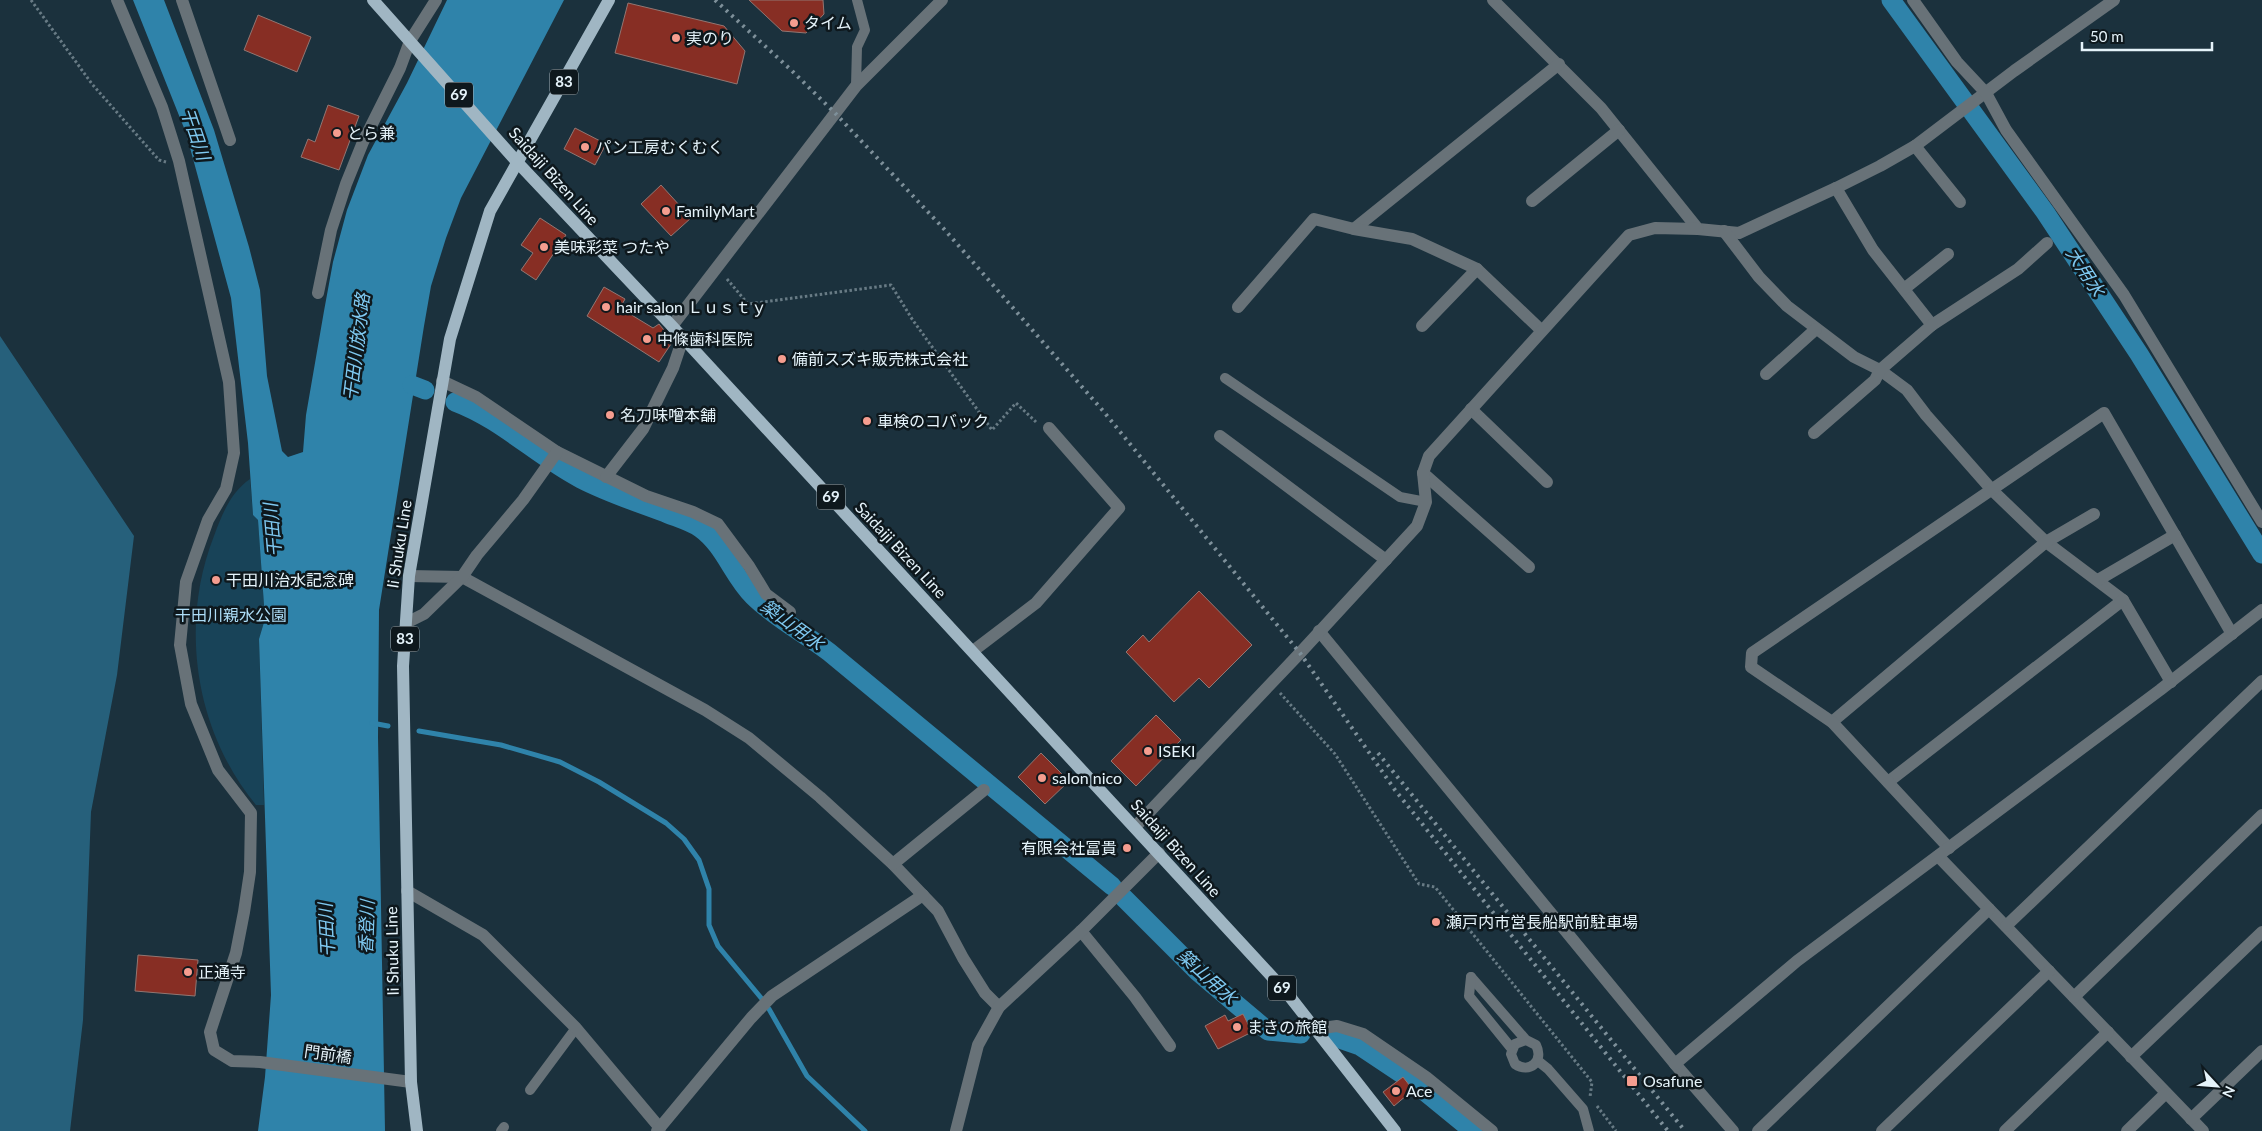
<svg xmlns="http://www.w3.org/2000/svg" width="2262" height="1131" viewBox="0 0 2262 1131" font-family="Lato,'Noto Sans JP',sans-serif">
	<rect width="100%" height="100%" fill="#1b313d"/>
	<path fill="#184358" d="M250,479l3,36 5,5 7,99 -6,20 5,166h-8c-61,-74 -77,-180 -42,-269 8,-22 17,-44 36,-57z"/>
	<path fill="#26607b" d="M0,336l134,200 -17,139 -26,137 -8,208 -13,111h-70z"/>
	<path fill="#2f83aa" d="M133,0h31l50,130 35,117 11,43 7,86 15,75 6,6 15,-5 3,-37 18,-104 9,-49 14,-52 21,-55 39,-72 40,-83h117l-103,198 -15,40 -15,48 -7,40 -45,284 -1,127 7,394h-127l7,-54 6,-82 -12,-356 6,-20 -7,-99 -5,-5 -5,-72 -17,-145 -45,-165z"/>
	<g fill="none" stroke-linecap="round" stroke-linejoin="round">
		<g stroke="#2f83aa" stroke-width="5">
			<path d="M372,723l16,3"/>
			<path d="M419,731l82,14 59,17 39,20 67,41 18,16 15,21 10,29v36l9,21 44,53"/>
			<path d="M769,1009l38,67 58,55"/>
		</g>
		<g stroke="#2f83aa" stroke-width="19">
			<path d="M1891,0l154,212 94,142 123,200"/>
			<path d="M412,385l13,5"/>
			<path d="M455,402c46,17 82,54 126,77 27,14 58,24 87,35 10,4 23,8 32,14 25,18 32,47 53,68 22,22 51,37 76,56l283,234"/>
			<path d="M1124,898l74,74 70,59 33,3"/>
			<path d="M1334,1037l26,9 48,32 65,53"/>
		</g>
	</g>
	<g fill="#872e24" stroke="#927672">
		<path d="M749,0h74l1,14 -18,19 -24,-2z"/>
		<path d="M628,3l96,23 21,25 -8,33 -122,-31z"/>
		<path d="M258,15l53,22 -14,35 -53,-22z"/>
		<path d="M328,105l31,11 -20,54 -38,-13 7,-18 7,3z"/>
		<path d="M575,128l31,16 -11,21 -31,-16z"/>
		<path d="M661,185l30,33 -20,18 -30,-32z"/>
		<path d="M540,218l26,17 -30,45 -15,-10 12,-17 -12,-8z"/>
		<path d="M604,287l21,12 -5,9 33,20 6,-4 14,17 -14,21 -72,-46z"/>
		<path d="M1199,591l53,54 -43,43 -10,-10 -25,24 -48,-50 17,-17 6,7z"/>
		<path d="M1156,715l25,25 -45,46 -25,-25z"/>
		<path d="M1041,753l28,28 -24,23 -27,-27z"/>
		<path d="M138,955l60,5 -3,36 -60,-5z"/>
		<path d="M1243,1014l9,18 -34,17 -13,-23 20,-11 3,6z"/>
		<path d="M1403,1077l10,13 -19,16 -11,-14z"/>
	</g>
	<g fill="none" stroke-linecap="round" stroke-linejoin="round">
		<g stroke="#687b85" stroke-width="3" stroke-dasharray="2.5 2.5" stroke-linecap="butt">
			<path d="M31,0l61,84 67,76 7,2"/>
			<path d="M727,279l21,25 143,-19 21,34 80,111 24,-27 20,19"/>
			<path d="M1280,693l55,61 84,130 16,3 157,195 -2,15"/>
			<path d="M1597,1106l19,25"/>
		</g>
		<g stroke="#687278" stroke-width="10">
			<path d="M856,86l1,-39 8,-17 -8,-30"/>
			<path d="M1225,378l175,119 26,5"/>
			<path d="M1471,977l55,63 10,5c8,16 -6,29 -21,19l-4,-10 4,-10 11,-4"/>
			<path d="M1471,977l-2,19 43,53"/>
			<path d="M1538,1061l10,8 35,40 6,22"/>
			<path d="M530,1090l46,-62"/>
			<path d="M501,1131l3,-4"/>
		</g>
		<g stroke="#687278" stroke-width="12">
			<path d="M117,0l45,107 17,54 50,221 5,71 -8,36 -18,31 -22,62 -6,63 11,59 27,66 33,43 -1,59 -6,40 -8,41 -26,79 4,18 18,11 28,1 151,20"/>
			<path d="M182,0l48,140"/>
			<path d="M1493,0l108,108 97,121 41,4 97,-45 44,-22 35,-20 99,-75 100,-71"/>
			<path d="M1913,0l44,62 29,31 20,37 118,165 138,227"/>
			<path d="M1915,146l45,56"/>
			<path d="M1836,188l37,62 59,75"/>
			<path d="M1532,201l87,-71"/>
			<path d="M1354,229l205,-165"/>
			<path d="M1724,231l35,46 28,29 67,51 26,13 27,20 19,25 66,75 54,52 77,58 48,82"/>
			<path d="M1904,289l44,-35"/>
			<path d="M318,293l13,-63 15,-46 17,-42 37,-74 10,-27 26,-41"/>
			<path d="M1238,307l76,-88 40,10 58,10 65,30 64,61"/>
			<path d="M672,326l184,-240 86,-86"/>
			<path d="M1422,326l55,-57"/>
			<path d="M1766,374l50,-45"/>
			<path d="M442,381l34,16 81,55 89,44 47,16 25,12 31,42 17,28 24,18"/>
			<path d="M1471,409l76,73"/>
			<path d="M1814,433l61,-53 5,-10 52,-45 86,-56 29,-26"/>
			<path d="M1220,436l166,124"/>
			<path d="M1423,473l106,94"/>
			<path d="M606,477l37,-48 30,-61 10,-30"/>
			<path d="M409,576l53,1 243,133 44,28 71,59 73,67 45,47 25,47 22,35 14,14"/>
			<path d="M2098,580l77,-45"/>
			<path d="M406,623l18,-9 38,-37 15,-22 46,-55 34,-48"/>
			<path d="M1319,631l356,433 58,67"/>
			<path d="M973,651l63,-48 83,-95 -70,-80"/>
			<path d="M1832,722l214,-180 48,-28"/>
			<path d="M1888,782l235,-182"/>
			<path d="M1135,827l165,-174 117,-127 9,-24 -3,-29 6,-17 200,-221 26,-7 43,1"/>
			<path d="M1949,848l-117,-126 -81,-55 1,-14 352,-240 128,221"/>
			<path d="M1938,856l265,275"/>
			<path d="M893,864l91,-74"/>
			<path d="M407,891l76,44 93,93 84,100"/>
			<path d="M2006,926l256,-245"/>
			<path d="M1081,931l54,66 35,49"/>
			<path d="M2074,997l188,-182"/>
			<path d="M1315,1029l22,-3 26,8 63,43 66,54"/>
			<path d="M2131,1057l131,-125"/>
			<path d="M1675,1064l122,-103 363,-271 102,-80"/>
			<path d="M2191,1119l71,-68"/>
			<path d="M657,1131l94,-113 21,-22 151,-101"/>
			<path d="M956,1131l22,-86 21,-38 82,-76 78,-78"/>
			<path d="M1758,1131l231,-222"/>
			<path d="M1882,1131l167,-160"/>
			<path d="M2005,1131l103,-99"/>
			<path d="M2127,1131l39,-38"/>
		</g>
		<g stroke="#a0b6c3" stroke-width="12">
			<path d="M373,0l145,163 154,163 615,667 108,138"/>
			<path d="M417,1131l-6,-49 -8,-416 6,-90 41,-237 40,-128 119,-211"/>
		</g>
		<g stroke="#7e909a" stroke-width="4" stroke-dasharray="2.5 5" stroke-linecap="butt">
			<path d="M715,0l75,69 45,44 109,116 160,183 196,241 95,137 273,341"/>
			<path d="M1378,753l307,378"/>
		</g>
	</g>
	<g fill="#f59d8f" stroke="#0e181d" stroke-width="2">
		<circle cx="794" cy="23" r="5"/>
		<circle cx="676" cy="38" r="5"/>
		<circle cx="337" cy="133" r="5"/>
		<circle cx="585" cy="147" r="5"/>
		<circle cx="666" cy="211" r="5"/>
		<circle cx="544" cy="247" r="5"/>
		<circle cx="606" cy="307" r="5"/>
		<circle cx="647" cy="339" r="5"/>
		<circle cx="782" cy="359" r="5"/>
		<circle cx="610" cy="415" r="5"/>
		<circle cx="867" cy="421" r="5"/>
		<circle cx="216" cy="580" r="5"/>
		<circle cx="1148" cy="751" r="5"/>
		<circle cx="1042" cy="778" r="5"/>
		<circle cx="1127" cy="848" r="5"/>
		<circle cx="1436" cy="922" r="5"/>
		<circle cx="188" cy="972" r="5"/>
		<circle cx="1237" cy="1027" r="5"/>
		<rect x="1626" y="1075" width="12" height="12" rx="2.5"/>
		<circle cx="1396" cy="1091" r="5"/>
	</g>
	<g text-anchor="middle" stroke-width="5" stroke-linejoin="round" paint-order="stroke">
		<g fill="#0e181d" stroke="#a4b1b8" stroke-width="1">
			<rect x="550" y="69.5" width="28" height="25" rx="4"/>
			<rect x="445" y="82.5" width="28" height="25" rx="4"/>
			<rect x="817" y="484.5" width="28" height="25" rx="4"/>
			<rect x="391" y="626.5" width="28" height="25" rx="4"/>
			<rect x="1268" y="975.5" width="28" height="25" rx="4"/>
		</g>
		<g font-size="15" font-weight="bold" fill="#e5f3fa">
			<text x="564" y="87">83</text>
			<text x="459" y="100">69</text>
			<text x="831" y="502">69</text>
			<text x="405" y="644">83</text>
			<text x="1282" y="993">69</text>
		</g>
		<g font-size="16" fill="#e5f3fa" stroke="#0e181d" text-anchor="start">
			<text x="804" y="29">タイム</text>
			<text x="686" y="44">実のり</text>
			<text x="347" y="139">とら兼</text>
			<text x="595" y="153">パン工房むくむく</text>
			<text x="676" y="217">FamilyMart</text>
			<text x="554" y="253">美味彩菜 つたや</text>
			<text x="616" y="313">hair salon Ｌｕｓｔｙ</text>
			<text x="657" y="345">中條歯科医院</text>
			<text x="792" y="365">備前スズキ販売株式会社</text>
			<text x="620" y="421">名刀味噌本舗</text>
			<text x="877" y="427">車検のコバック</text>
			<text x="226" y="586">干田川治水記念碑</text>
			<text x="1158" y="757">ISEKI</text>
			<text x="1052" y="784">salon nico</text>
			<text x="1117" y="854" text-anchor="end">有限会社冨貴</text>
			<text x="1446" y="928">瀬戸内市営長船駅前駐車場</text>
			<text x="198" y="978">正通寺</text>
			<text x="1247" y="1033">まきの旅館</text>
			<text x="1643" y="1087">Osafune</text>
			<text x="1406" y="1097">Ace</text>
		</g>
		<g font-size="16" fill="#e5f3fa" stroke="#0e181d">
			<text transform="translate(554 176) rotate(48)" y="6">Saidaiji Bizen Line</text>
			<text transform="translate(399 544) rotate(-81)" y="6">Ii Shuku Line</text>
			<text transform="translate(901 550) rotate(47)" y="6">Saidaiji Bizen Line</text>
			<text transform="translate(1176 848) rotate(48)" y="6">Saidaiji Bizen Line</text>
			<text transform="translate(392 951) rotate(-91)" y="6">Ii Shuku Line</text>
			<text transform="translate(328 1054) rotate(8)" y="6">門前橋</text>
		</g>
		<g font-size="16" fill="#adddf7" stroke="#0e181d">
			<text x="231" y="621">干田川親水公園</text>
		</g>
		<g font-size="18" font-style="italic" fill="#7fc9f1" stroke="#0e181d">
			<text transform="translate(195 134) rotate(71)" y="6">干田川</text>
			<text transform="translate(2085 272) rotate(57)" y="6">大用水</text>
			<text transform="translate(357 347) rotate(-83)" y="6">干田川放水路</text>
			<text transform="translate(273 530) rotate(-95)" y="6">干田川</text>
			<text transform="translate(792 625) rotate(36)" y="6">築山用水</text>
			<text transform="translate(367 927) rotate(-88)" y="6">香登川</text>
			<text transform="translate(327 930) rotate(-93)" y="6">干田川</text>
			<text transform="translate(1207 977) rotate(42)" y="6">築山用水</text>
		</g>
	</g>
	<g transform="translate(2217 1086) rotate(116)" stroke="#0e181d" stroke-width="4" paint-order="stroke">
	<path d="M0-4L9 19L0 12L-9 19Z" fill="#e5f3fa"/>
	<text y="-8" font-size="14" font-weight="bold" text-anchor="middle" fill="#e5f3fa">N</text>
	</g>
	<path d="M2082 42v8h130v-8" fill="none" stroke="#e5f3fa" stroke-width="2.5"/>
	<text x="2090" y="42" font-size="15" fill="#e5f3fa" stroke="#0e181d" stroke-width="4" paint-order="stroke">50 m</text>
</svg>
